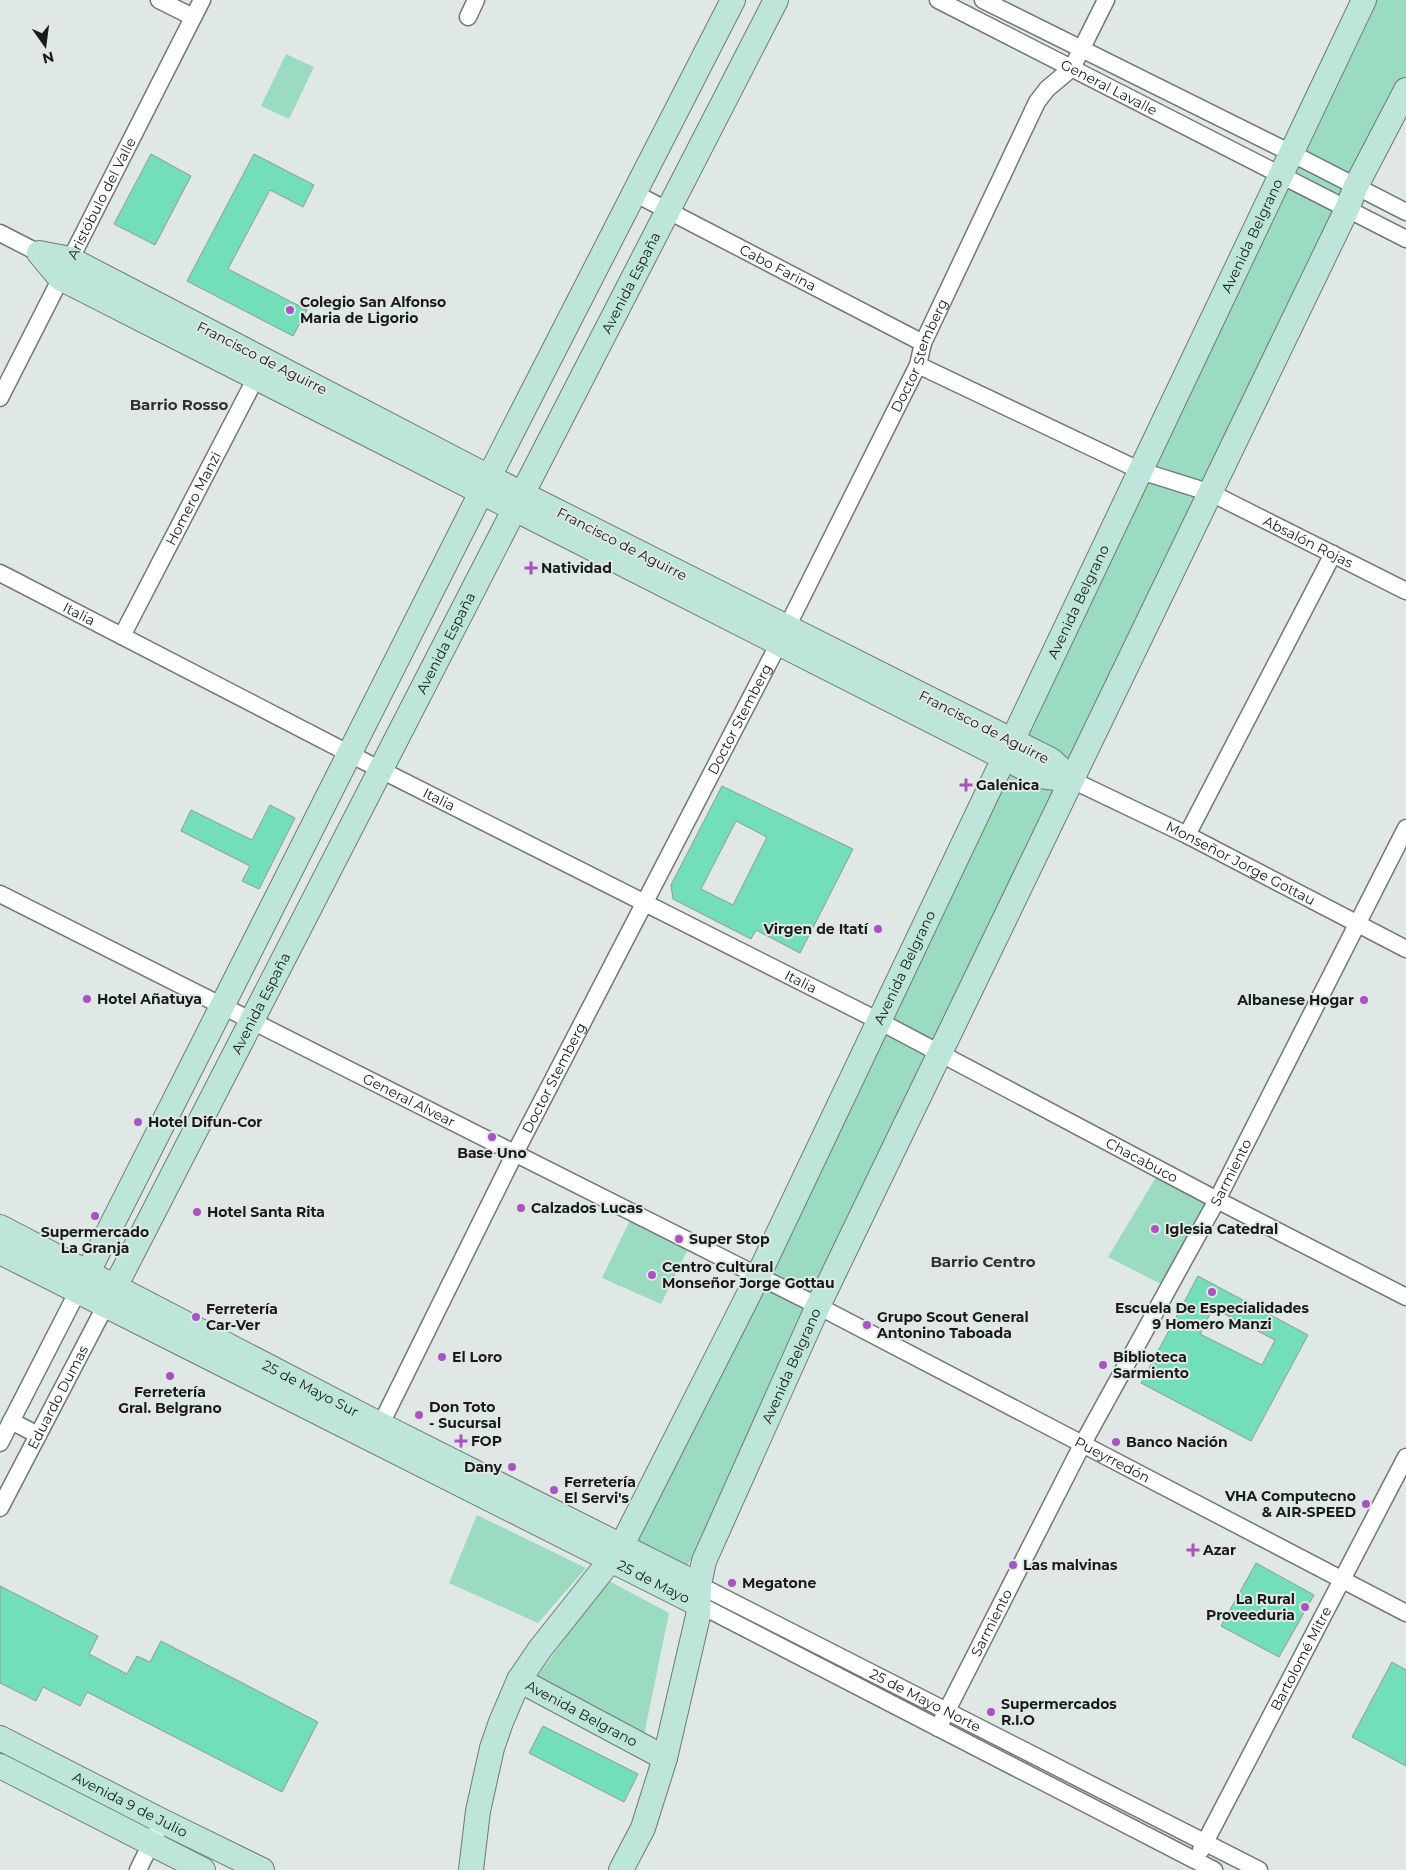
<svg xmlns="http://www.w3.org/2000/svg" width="1406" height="1870" viewBox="0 0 1406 1870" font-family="Montserrat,sans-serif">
	<rect width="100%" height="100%" fill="#dfe8e4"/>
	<g fill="#9adbc2">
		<path d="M1375,0h31v76l-720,1493 -55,-27z"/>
		<path d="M286,54l28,13 -25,52 -28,-13z"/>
		<path d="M1161,1169l51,25 -49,91 -55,-28z"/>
		<path d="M632,1216l58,29 -29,59 -59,-26z"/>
		<path d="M477,1515l109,53 -48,55 -89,-40z"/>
		<path d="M607,1580l62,33 -25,122 -107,-58z"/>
	</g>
	<g fill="#73dfb9" stroke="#929a97" fill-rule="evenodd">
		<path d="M151,154l40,22 -36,69 -41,-21z"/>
		<path d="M254,154l60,31 -11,22 -33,-17 -42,79 79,41 -14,26 -106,-55z"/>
		<path d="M722,786l131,63 -53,104 -44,-23 -5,9 -78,-40 -2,-14zM736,821l31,16 -34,68 -32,-16z"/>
		<path d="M270,805l25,13 -36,71 -17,-8 8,-15 -69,-35 10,-21 61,30z"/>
		<path d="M1198,1276l110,59 -57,106 -110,-58zM1213,1308l62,32 -13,25 -62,-31z"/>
		<path d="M1256,1563l58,32 -35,62 -58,-31z"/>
		<path d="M0,1586l98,50 -9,18 38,20 10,-18 13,6 11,-21 157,81 -36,70 -195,-100 -7,14 -37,-19 -7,14 -36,-18z"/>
		<path d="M1392,1662l14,8v96l-54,-29z"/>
		<path d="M543,1726l95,48 -14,28 -95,-49z"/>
	</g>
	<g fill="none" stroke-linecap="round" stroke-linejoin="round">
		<defs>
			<g id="street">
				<path d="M159,0l34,17"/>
				<path id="s1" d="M938,0l468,239"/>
				<path d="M983,0l308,153 115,59"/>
				<path d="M468,17l8,-17"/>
				<path id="s2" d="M634,193l289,150"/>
				<path d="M0,233l39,20"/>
				<path id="s3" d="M918,365l223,106 70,22 195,98"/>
				<path id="s4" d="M0,398l202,-398"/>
				<path id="s5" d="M0,573l381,197 498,251 338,179 189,97"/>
				<path id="s6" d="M122,636l139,-268"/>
				<path id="s7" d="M1072,780l115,55 219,114"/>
				<path d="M1187,835l146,-281"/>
				<path id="s8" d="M0,894l818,412 588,307"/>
				<path d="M11,1421l27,14"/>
				<path id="s9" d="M376,1434l139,-281 264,-510 139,-278 5,-22 114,-241 10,-13 25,-21 34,-68"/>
				<path d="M0,1443l82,-160"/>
				<path id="s10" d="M0,1508l110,-211"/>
				<path id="s11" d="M699,1585l560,285"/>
				<path d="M698,1604l516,266"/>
				<path id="s12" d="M938,1728l144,-283 135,-245 189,-372"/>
				<path id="s13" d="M1201,1850l205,-393"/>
				<path d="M138,1870l24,-49"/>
			</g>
			<g id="secondary">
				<path d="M39,253l31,6 419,218 562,283 21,20 -32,-4 -980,-498z"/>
				<path id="s14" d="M0,1227l381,198 318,160"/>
				<path id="s15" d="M0,1252l698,352"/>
				<path d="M88,1272l401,-795 244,-477"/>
				<path id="s16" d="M115,1287l661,-1287"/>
				<path id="s17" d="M519,1680l146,78"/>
				<path id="s18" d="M0,1738l162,83 100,49"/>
				<path d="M0,1766l203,104"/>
				<path id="s19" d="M471,1870l7,-59 14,-63 9,-26 18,-42 21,-31 81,-102 137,-271 606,-1276"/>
				<path id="s20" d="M621,1870l22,-42 22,-70 33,-142 1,-31 5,-24 114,-255 529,-1097 9,-23 50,-96"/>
			</g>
		</defs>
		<use href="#street" stroke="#717975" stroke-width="19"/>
		<use href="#secondary" stroke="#717975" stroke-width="26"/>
		<use href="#street" stroke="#fff" stroke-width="16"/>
		<use href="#secondary" stroke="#bde5da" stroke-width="24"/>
	</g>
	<g fill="#a853c1" stroke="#dfe8e4" stroke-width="2">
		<circle cx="290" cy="310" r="5"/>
		<path d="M528.5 560.5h5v5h5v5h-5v5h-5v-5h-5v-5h5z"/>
		<path d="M963.5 777.5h5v5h5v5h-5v5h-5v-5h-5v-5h5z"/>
		<circle cx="878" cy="929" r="5"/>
		<circle cx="87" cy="999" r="5"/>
		<circle cx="1364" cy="1000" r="5"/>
		<circle cx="138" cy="1122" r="5"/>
		<circle cx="492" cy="1137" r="5"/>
		<circle cx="521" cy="1208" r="5"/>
		<circle cx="197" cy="1212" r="5"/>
		<circle cx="95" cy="1216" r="5"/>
		<circle cx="1155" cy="1229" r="5"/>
		<circle cx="679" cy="1239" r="5"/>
		<circle cx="652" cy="1275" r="5"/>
		<circle cx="1212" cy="1292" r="5"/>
		<circle cx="196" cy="1317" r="5"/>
		<circle cx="867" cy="1325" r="5"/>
		<circle cx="442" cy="1357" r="5"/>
		<circle cx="1103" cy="1365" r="5"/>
		<circle cx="170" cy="1376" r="5"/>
		<circle cx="419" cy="1415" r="5"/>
		<path d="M458.5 1433.5h5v5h5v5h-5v5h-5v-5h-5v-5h5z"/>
		<circle cx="1116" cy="1442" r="5"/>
		<circle cx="512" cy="1467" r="5"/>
		<circle cx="554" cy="1490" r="5"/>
		<circle cx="1366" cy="1504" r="5"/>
		<path d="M1190.5 1542.5h5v5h5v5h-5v5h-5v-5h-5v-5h5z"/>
		<circle cx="1013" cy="1565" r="5"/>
		<circle cx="732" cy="1583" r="5"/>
		<circle cx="1305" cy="1607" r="5"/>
		<circle cx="991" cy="1712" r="5"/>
	</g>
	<g text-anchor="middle" stroke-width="4" stroke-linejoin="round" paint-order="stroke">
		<g font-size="14" fill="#181b1a" stroke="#dfe8e4">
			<text dy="5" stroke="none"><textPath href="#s1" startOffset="192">General Lavalle</textPath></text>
			<text dy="5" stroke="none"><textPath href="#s4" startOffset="224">Aristóbulo del Valle</textPath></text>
			<text dy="5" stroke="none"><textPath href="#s19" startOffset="1820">Avenida Belgrano</textPath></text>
			<text dy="5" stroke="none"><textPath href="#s2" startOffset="162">Cabo Farina</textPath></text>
			<text dy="5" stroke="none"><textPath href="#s16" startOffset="1129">Avenida España</textPath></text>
			<text dy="5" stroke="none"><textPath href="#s9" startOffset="1208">Doctor Stemberg</textPath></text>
			<text transform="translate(262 358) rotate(27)" y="5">Francisco de Aguirre</text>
			<text dy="5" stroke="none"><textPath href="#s6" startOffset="155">Homero Manzi</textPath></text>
			<text dy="5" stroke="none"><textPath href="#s3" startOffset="429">Absalón Rojas</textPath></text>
			<text transform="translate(622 544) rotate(27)" y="5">Francisco de Aguirre</text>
			<text dy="5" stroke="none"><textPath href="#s19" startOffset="1415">Avenida Belgrano</textPath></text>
			<text dy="5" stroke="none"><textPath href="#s5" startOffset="89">Italia</textPath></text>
			<text dy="5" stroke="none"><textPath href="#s16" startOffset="724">Avenida España</textPath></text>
			<text dy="5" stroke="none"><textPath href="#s9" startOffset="802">Doctor Stemberg</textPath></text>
			<text transform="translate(984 727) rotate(27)" y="5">Francisco de Aguirre</text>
			<text dy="5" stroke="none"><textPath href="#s5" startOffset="494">Italia</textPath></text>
			<text dy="5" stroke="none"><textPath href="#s7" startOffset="188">Monseñor Jorge Gottau</textPath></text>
			<text dy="5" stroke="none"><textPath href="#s19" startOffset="1010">Avenida Belgrano</textPath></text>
			<text dy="5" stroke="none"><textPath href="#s5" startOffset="899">Italia</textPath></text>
			<text dy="5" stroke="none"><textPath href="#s16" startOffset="319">Avenida España</textPath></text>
			<text dy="5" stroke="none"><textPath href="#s9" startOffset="398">Doctor Stemberg</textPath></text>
			<text dy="5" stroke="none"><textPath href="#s8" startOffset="458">General Alvear</textPath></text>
			<text dy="5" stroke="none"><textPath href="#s5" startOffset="1284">Chacabuco</textPath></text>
			<text dy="5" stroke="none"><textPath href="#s12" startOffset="628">Sarmiento</textPath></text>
			<text dy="5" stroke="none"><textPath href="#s20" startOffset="536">Avenida Belgrano</textPath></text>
			<text dy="5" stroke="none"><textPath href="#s14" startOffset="350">25 de Mayo Sur</textPath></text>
			<text dy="5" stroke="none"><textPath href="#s10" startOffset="125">Eduardo Dumas</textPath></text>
			<text dy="5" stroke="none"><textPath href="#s8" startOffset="1248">Pueyrredón</textPath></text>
			<text dy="5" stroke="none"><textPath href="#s15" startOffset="732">25 de Mayo</textPath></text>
			<text dy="5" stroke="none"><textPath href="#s12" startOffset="118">Sarmiento</textPath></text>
			<text dy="5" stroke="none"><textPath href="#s13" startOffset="216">Bartolomé Mitre</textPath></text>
			<text dy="5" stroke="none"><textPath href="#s11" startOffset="254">25 de Mayo Norte</textPath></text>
			<text dy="5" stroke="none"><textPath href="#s17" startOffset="71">Avenida Belgrano</textPath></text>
			<text dy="5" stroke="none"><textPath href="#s18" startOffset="146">Avenida 9 de Julio</textPath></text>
		</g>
		<g font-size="14" font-weight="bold" fill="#181b1a" stroke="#dfe8e4" text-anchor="start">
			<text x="300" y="307">Colegio San Alfonso<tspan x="300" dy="16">Maria de Ligorio</tspan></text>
			<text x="541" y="573">Natividad</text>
			<text x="976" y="790">Galenica</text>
			<text x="868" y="934" text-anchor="end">Virgen de Itatí</text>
			<text x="97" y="1004">Hotel Añatuya</text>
			<text x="1354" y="1005" text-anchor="end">Albanese Hogar</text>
			<text x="148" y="1127">Hotel Difun-Cor</text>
			<text x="492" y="1158" text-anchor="middle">Base Uno</text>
			<text x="531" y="1213">Calzados Lucas</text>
			<text x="207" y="1217">Hotel Santa Rita</text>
			<text x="1165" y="1234">Iglesia Catedral</text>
			<text x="95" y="1237" text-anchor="middle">Supermercado<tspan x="95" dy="16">La Granja</tspan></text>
			<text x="689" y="1244">Super Stop</text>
			<text x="662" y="1272">Centro Cultural<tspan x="662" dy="16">Monseñor Jorge Gottau</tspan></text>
			<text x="1212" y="1313" text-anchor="middle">Escuela De Especialidades<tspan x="1212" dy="16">9 Homero Manzi</tspan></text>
			<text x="206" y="1314">Ferretería<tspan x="206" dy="16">Car-Ver</tspan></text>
			<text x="877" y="1322">Grupo Scout General<tspan x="877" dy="16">Antonino Taboada</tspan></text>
			<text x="452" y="1362">El Loro</text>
			<text x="1113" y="1362">Biblioteca<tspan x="1113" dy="16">Sarmiento</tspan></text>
			<text x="170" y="1397" text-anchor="middle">Ferretería<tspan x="170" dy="16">Gral. Belgrano</tspan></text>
			<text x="429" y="1412">Don Toto<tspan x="429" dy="16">- Sucursal</tspan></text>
			<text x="471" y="1446">FOP</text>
			<text x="1126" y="1447">Banco Nación</text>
			<text x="502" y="1472" text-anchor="end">Dany</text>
			<text x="564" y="1487">Ferretería<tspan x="564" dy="16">El Servi's</tspan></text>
			<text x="1356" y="1501" text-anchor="end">VHA Computecno<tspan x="1356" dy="16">&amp; AIR-SPEED</tspan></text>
			<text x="1203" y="1555">Azar</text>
			<text x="1023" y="1570">Las malvinas</text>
			<text x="742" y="1588">Megatone</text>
			<text x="1295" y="1604" text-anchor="end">La Rural<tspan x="1295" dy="16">Proveeduria</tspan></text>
			<text x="1001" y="1709">Supermercados<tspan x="1001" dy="16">R.I.O</tspan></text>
		</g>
		<g font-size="15" font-weight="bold" fill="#2c3330" stroke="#dfe8e4">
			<text x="179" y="410">Barrio Rosso</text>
			<text x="983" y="1267">Barrio Centro</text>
		</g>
	</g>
	<g transform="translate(45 45) rotate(166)" stroke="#dfe8e4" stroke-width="4" paint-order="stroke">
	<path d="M0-4L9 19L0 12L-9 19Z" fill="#181b1a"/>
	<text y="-8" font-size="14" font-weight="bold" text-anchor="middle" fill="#181b1a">N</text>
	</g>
</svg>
